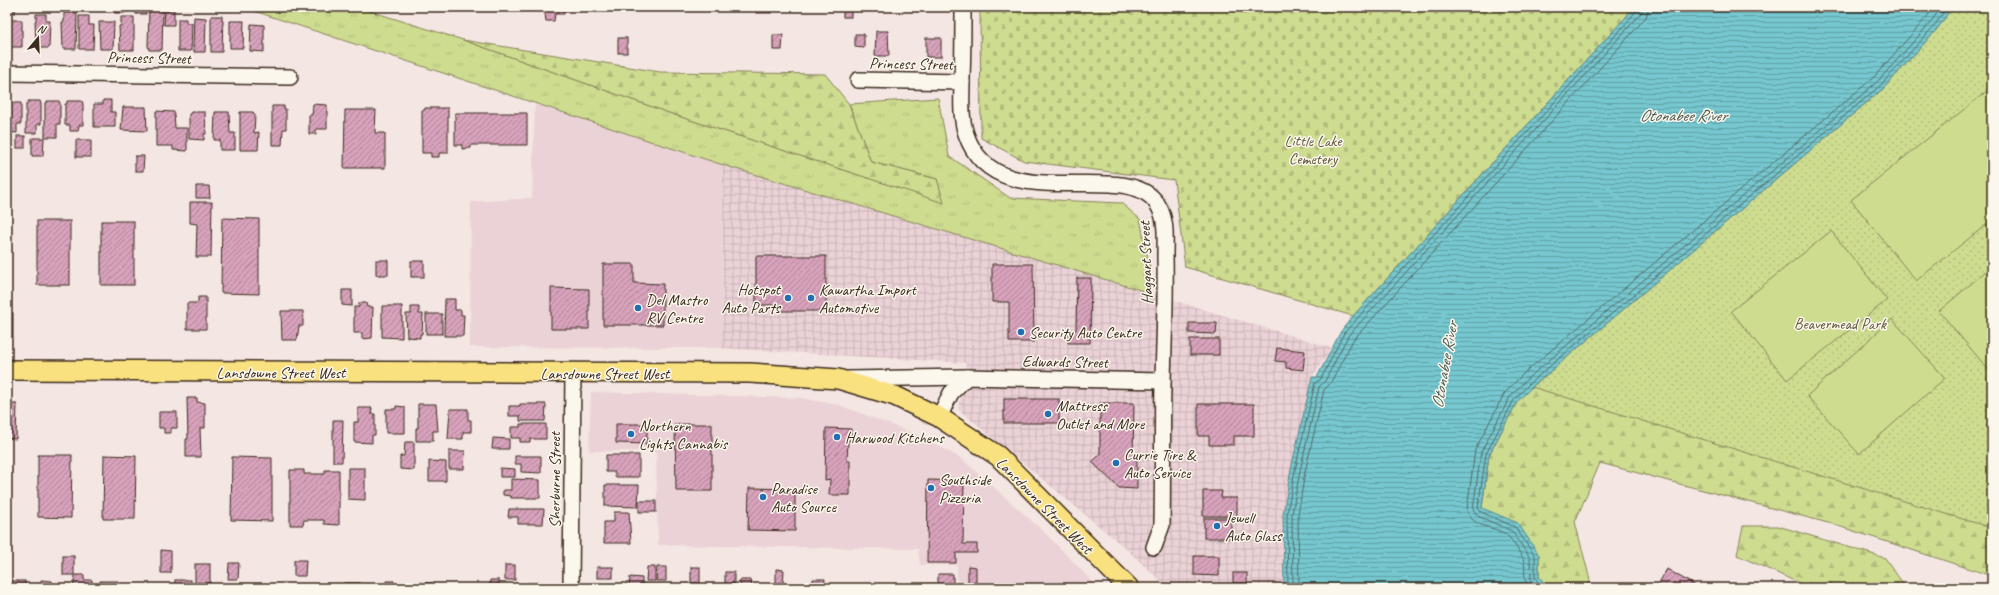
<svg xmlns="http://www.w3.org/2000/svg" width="1999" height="595" viewBox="0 0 1999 595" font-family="Caveat,sans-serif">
	<defs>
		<pattern id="industrial-grid" width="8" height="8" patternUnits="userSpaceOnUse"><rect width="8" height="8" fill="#ebd2d6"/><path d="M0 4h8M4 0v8" fill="none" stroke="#cab4b7"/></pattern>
		<pattern id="grass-tufts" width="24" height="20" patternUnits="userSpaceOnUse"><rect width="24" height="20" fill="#cedc90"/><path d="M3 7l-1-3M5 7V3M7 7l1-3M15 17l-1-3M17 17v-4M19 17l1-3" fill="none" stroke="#b2bd7c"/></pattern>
		<pattern id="forest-firs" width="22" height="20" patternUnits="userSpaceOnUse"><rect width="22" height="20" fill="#cedc90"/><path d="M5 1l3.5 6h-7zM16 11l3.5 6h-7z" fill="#b2bd7c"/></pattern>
		<pattern id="cemetery-stones" width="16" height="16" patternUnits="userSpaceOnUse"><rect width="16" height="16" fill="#cedc90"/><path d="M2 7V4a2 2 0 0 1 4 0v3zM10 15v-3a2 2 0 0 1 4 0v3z" fill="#b2bd7c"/></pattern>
		<pattern id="park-dots" width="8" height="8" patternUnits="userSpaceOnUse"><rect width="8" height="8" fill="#cedc90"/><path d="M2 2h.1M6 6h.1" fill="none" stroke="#b2bd7c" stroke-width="1.8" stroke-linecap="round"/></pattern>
		<pattern id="water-rules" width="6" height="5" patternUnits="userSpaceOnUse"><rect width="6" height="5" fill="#76c7cf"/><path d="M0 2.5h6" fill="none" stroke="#62a2a7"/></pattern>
		<pattern id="building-hatch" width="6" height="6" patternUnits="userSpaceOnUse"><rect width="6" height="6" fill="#d7a2bb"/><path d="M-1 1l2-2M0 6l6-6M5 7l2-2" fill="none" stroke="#b08497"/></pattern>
	</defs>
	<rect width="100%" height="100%" fill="#f4e6e2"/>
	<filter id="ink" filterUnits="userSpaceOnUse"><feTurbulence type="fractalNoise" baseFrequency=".025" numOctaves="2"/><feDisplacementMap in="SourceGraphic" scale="8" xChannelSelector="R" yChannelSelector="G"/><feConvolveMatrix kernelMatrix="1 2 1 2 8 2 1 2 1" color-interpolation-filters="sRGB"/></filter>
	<g filter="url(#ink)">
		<g fill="#ebd2d6">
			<path d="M535,102l188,63 -1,183 -252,-1 1,-145 61,-4z"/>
			<path d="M591,392l210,6 38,7 82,31 41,23 81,72 56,57h-142v-23h-37l-2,-16 -260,-4 -2,-94h-67z"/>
		</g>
		<path fill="url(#industrial-grid)" d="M723,165l609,183 -20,29 -29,137 1,74h-116l-44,-41 -166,-138 8,-46 -244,-15z"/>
		<path fill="url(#grass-tufts)" stroke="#848357" d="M242,7h115l106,33 212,75 268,87 -6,-23 -66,-17 -22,-58 89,-6 11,58 61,42 111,5 19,16 10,49v25l-427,-128z"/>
		<g fill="url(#forest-firs)" stroke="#848357">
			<path d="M463,40l197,32 165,2 24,30 22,58 66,17 7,24 -269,-88z"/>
			<path d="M1532,387l460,73v116l-160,-52 -232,-61 -25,59 17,66h-43l-10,-11v-22l-57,-47 7,-53 28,-53z"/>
			<path d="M1743,526h35l107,32 19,27 -5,3h-89l-73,-33z"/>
		</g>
		<path fill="url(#cemetery-stones)" stroke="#848357" d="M980,7h655l-282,309 -168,-49 -11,-87 -150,-19 -43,-23z"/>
		<path fill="url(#park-dots)" stroke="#848357" d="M1952,7h40v521l-460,-141 353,-300 53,-59z"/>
		<g fill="#cedc90" stroke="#848357">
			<path d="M1992,87v133l-76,61 -65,-81z"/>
			<path d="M1831,231l56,69 -100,80 -56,-69z"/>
			<path d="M1992,266v108l-53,-63z"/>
			<path d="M1892,319l53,59 -86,76 -52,-58z"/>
		</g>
		<path fill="url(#water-rules)" stroke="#5e8888" d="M1635,7h317l-14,21 -53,59 -353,300 -15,15 -28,53 -7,53 36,15 21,32v22l10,11h-265l-1,-74 8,-45 21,-92h5l24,-46 12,-15z"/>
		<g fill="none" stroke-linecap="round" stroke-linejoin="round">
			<g stroke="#536965" stroke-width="1">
				<path d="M1288,588l-1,-74 8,-44 20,-87 6,-4 23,-46 280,-307 12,-15 1,-4"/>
				<path d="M1293,588l-1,-74 8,-43 19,-84 6,-6 23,-45 279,-307 14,-16 2,-6"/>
				<path d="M1299,588l-1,-73 7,-43 19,-82 6,-6 23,-44 279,-307 14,-16 3,-10"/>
				<path d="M1529,588c-7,-9 -3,-17 -5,-27 -1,-4 -13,-23 -17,-26 -12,-9 -36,-7 -40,-25l8,-60 29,-56 18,-19 352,-298 52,-59 8,-11"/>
				<path d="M1537,588l-6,-9 -1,-21 -18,-27 -34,-15 -5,-7 8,-57 29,-55 16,-17 352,-299 53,-59 10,-15"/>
				<path d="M1543,588l-8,-10v-22l-20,-29 -34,-15 -3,-4 8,-54 28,-54 15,-16 353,-300 53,-59 12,-18"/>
			</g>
		</g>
		<g fill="url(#building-hatch)" stroke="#3b2a1e">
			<rect x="7" y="7" width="8" height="6"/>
			<rect x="115" y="7" width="9" height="6"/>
			<rect x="136" y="7" width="10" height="7"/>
			<path d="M544,7h20v7h-9l-1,7h-8z"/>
			<rect x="756" y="7" width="15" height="6"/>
			<rect x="843" y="7" width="8" height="10"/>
			<path d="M149,9h14l-1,41h-13l-1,-4z"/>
			<path d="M165,10h9v15h-10z"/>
			<path d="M64,13h13l-1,36h-13l-1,-27h2z"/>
			<path d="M36,14h10v7h4l-1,27h-13l-1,-27h1z"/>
			<path d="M79,16h10v9h5l-1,24h-14z"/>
			<path d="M211,16h11v5h1l-1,31h-11z"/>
			<path d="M121,17h13v33h-14l-1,-24h2z"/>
			<path d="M194,17l12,1 -1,34h-11v-4h-1z"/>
			<path d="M178,19h8v4h6l-1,28h-13z"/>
			<path d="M7,20h15v27h-14z"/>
			<path d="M230,21h14l-1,27h-13z"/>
			<path d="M99,22h15l-1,27h-13z"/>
			<path d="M251,24l13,1v27l-14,-1z"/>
			<path d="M876,31h12l1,25h-14z"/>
			<path d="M855,34h9v14l-9,-1z"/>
			<path d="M773,35h10l-1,15h-9z"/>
			<rect x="618" y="38" width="9" height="15"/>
			<rect x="926" y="38" width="15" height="19"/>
			<path d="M103,100h8v12h4v15h-21v-23h9z"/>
			<path d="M28,101h12l1,3v20h-4v9h-11v-29h2z"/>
			<path d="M47,101h12l1,2v21h-3v13h-12v-34h2z"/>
			<path d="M67,101h15l1,3v21h-4l-1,6h-8v-6h-5v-21h2z"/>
			<path d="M7,103h14v21h-4v9l-9,-1z"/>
			<path d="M313,104l14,1v24h-11v5h-7v-19h3z"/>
			<path d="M272,106h12v3h2v20h-3l-1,16h-10z"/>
			<path d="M123,107h23l1,24 -26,-1z"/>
			<path d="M425,108h23v45h-9v4h-8v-4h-9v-43h3z"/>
			<path d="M345,110h31l-1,23h10v35h-41z"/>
			<path d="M156,111l18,1 1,16h12v23l-14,-1v-4h-17z"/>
			<path d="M191,112h14l1,22h-2v6l-15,-1v-25h1z"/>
			<path d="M215,112h14l1,21h5v17h-15v-10h-6z"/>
			<path d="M240,112h13l2,3 -1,18 5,-1 -1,18h-18z"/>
			<path d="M455,113h72v32h-56v3l-9,1v-4h-7z"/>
			<rect x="17" y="136" width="8" height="12"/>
			<path d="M32,138h12l-1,18h-11z"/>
			<rect x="76" y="140" width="15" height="17"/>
			<path d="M135,156h9l-1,15h-8z"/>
			<path d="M196,186h13l1,12h-14z"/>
			<path d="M190,202h22l-1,55h-15l1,-33 -7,-1z"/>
			<path d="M222,218l37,1v75l-38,-1z"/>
			<rect x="37" y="221" width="33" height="64"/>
			<rect x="101" y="221" width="33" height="64"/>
			<path d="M756,256h70v55h-46v-6h-24z"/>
			<rect x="376" y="260" width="12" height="15"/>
			<rect x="411" y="261" width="13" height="16"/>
			<path d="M603,264h31v19l29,1v41h-60z"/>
			<path d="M992,264h41l1,78h-25v-40h-17z"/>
			<path d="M1077,278h14l-1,65h-22v-13h8z"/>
			<path d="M551,288l38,1v40h-38z"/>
			<path d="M342,290h10v16l-10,-1z"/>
			<path d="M198,297h8v32h-19v-26h11z"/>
			<path d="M445,299h10v11h6v5h3l-1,21h-19z"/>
			<path d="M359,303h7l1,4h6l-1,31 -10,1v-6h-8v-26h5z"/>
			<path d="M382,306h20v32l-20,-1z"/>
			<path d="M411,307h8v7h4l-1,20h-2v4l-13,-1 -1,-23h5z"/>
			<path d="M281,311h22v15h-4l-2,14h-15z"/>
			<rect x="7" y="313" width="6" height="24"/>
			<rect x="426" y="314" width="16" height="20"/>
			<path d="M1189,323h28l-1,11 -27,-1z"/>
			<rect x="1190" y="339" width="29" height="16"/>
			<path d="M1277,348l28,3 -2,19 -17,-2v-6l-11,-1z"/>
			<path d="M7,398l3,1v5h7l-1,35 -9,-1z"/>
			<path d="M187,398h10v4l8,1v25h-5l1,29h-15v-18h2z"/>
			<rect x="1004" y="399" width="55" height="24"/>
			<path d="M1100,403h34l-1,53h4v33l-18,-1 -27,-26 8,-7z"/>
			<path d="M418,404h18l2,27h-5v10h-17v-13h2z"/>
			<path d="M520,404h26l-1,17h-25v-5h-11v-10h11z"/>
			<path d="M1198,404h56v32h-20v9h-25v-9h-11z"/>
			<path d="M396,406l9,1v26h-19v-24h10z"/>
			<path d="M358,408h14l-1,6h4v21h-3v8l-18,-1v-20h4z"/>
			<path d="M450,409h18v11h3v12h-8v7h-15z"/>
			<path d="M159,412h18v16h-6v5h-7v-5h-5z"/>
			<path d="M333,420h10l-1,42h-9z"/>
			<path d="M520,424h26v15h-16v3h-10v-4h-9v-11h9z"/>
			<path d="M616,424h31v20l-31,-1z"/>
			<path d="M675,424h37v67h-36z"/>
			<path d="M826,428l25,1v12l-3,-1 -1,21h3v34h-21l1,-16 -5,1z"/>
			<path d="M493,438l16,1v10h-17z"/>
			<path d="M405,442h9v28l-14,-1v-13h4z"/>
			<path d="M449,451h16l-1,18h-15z"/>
			<path d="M38,455h34l-1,63 -33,-1z"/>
			<path d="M104,455l32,1 -1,63h-32z"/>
			<path d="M606,455h33v22h-24v-5h-9z"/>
			<path d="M515,456h26v17l-20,-1v-8h-6z"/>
			<path d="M232,457l40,1v63l-41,-1z"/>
			<path d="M429,461l17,1v19h-17z"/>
			<path d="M348,468h17v32l-17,-1z"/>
			<path d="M500,468l15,1v8h-15z"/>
			<path d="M290,470h14v4h21v-4h14v55l-15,-1v-4h-20l-1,5h-13z"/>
			<path d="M511,479l29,1v18h-29v-2l-8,-1v-5h8z"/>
			<path d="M928,480l36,1 -1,63h14v9h-21v10h-29z"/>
			<path d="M605,485h34l-1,22 -33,-1z"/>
			<path d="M749,488l46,1v42l-47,-1z"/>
			<path d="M1203,491h19l-1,7h16v18h-34z"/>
			<rect x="639" y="501" width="17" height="11"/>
			<path d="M509,509h35l-1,15h-25v-7h-10z"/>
			<path d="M614,512h15l2,31h-27v-21h10z"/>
			<rect x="1204" y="518" width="27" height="20"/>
			<path d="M161,550l10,1v22h-10z"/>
			<rect x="63" y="556" width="11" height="19"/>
			<path d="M1194,556h25v20l-25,-1z"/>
			<path d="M294,560h12l-1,16h-11z"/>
			<path d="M229,563h10l-1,16h-10z"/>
			<rect x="195" y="564" width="15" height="19"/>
			<rect x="505" y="565" width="10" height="15"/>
			<path d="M968,566l8,1v21h-8z"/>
			<rect x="597" y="567" width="16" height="11"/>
			<path d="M647,567h8v14h-9z"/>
			<path d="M657,567h9v14h-10z"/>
			<rect x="691" y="567" width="9" height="16"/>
			<path d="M776,569l8,1 -1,14 -7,-1z"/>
			<path d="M1667,569l32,19h-43z"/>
			<rect x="725" y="572" width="9" height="12"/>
			<rect x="1233" y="573" width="14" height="10"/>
			<path d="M938,574h15v14h-26v-4h11z"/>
			<path d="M75,575h9v5h8v8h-19z"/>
			<path d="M630,577l12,1v7h5v3h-18z"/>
			<path d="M813,579h12l-1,9h-11z"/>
			<path d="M41,580l11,1 1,7h-20h8z"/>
			<rect x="175" y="580" width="16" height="8"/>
			<path d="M490,580h9v6h5v2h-19v-2h5z"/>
			<path d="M740,580h11l1,8h-18l6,-1z"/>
			<rect x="7" y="581" width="18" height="7"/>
			<path d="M100,581h18l-1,7h-17z"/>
			<path d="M386,581h8v5h8v2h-16z"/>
			<rect x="344" y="583" width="16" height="5"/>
			<rect x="415" y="583" width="17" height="5"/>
			<path d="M527,583h21v5h-27v-2h6z"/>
			<rect x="304" y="585" width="18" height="3"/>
			<rect x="670" y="585" width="18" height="3"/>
			<rect x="592" y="586" width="22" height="2"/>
			<rect x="869" y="586" width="19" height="2"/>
		</g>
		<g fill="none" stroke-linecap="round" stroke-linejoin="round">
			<defs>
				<g id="minor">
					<path d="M963,7c0,24 0,47 -1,71 0,19 -2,38 4,56 30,90 166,18 193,73 8,14 6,33 6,49 1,42 -1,83 -2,125 -1,48 0,96 -1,144l-8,22"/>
					<path d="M7,73l283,4"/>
					<path d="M858,80l104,2"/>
					<path d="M848,379l119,-2 196,4"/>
					<path d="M939,417l12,-24 16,-16"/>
					<path d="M571,588l2,-215"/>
				</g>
				<path id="major" d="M7,370l743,3 88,6 57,17 44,21 59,39 131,132"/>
			</defs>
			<use href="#minor" stroke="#3b2a1e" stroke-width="18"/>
			<use href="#major" stroke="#3b2a1e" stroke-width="22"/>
			<use href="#minor" stroke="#fbf7ec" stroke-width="15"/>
			<use href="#major" stroke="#fae180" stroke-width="19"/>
		</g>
	</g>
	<g fill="#1f6fb2" stroke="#fbf7ec" stroke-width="1.5">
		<circle cx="788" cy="298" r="4"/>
		<circle cx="811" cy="298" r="4"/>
		<circle cx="638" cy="308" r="4"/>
		<circle cx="1021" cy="332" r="4"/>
		<circle cx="1048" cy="414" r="4"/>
		<circle cx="631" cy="434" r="4"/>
		<circle cx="837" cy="437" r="4"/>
		<circle cx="1116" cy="463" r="4"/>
		<circle cx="931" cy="488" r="4"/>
		<circle cx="763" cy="497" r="4"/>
		<circle cx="1217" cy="526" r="4"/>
	</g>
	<g text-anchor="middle" stroke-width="3" stroke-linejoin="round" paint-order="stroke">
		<g font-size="16" fill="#3b2a1e" stroke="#fbf7ec">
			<text transform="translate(149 57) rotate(1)" y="6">Princess Street</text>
			<text transform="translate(911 63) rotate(1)" y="6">Princess Street</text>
			<text transform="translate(1145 263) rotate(-92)" y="6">Haggart Street</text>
			<text transform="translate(1065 361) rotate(1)" y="6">Edwards Street</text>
			<text x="281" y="378">Lansdowne Street West</text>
			<text x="605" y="379">Lansdowne Street West</text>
			<text transform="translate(554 480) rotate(-90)" y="6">Sherburne Street</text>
			<text transform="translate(1045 505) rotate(45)" y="6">Lansdowne Street West</text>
		</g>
		<g font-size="16" fill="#60563a" stroke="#fbf7ec">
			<text x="1313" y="146">Little Lake<tspan x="1313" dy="18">Cemetery</tspan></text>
			<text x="1840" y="329">Beavermead Park</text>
		</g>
		<g font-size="16" fill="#3b2a1e" stroke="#fbf7ec" text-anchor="start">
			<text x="780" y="295" text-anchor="end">Hotspot<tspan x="780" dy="18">Auto Parts</tspan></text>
			<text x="819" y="295">Kawartha Import<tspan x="819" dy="18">Automotive</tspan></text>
			<text x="646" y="305">Del Mastro<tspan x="646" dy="18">RV Centre</tspan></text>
			<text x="1029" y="338">Security Auto Centre</text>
			<text x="1056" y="411">Mattress<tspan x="1056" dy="18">Outlet and More</tspan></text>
			<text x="639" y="431">Northern<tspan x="639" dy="18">Lights Cannabis</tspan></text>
			<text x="845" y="443">Harwood Kitchens</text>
			<text x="1124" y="460">Currie Tire &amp;<tspan x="1124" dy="18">Auto Service</tspan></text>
			<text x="939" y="485">Southside<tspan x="939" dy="18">Pizzeria</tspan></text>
			<text x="771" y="494">Paradise<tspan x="771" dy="18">Auto Source</tspan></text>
			<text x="1225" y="523">Jewell<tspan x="1225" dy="18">Auto Glass</tspan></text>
		</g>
		<g font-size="17" font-style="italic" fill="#4d5953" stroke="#fbf7ec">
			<text x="1683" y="121">Otonabee River</text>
			<text transform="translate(1444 365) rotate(-80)" y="6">Otonabee River</text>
		</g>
	</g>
	<rect width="1999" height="595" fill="none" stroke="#fbf7ec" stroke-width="24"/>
	<rect x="12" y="12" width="1975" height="571" fill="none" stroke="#3b2a1e" stroke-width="1.5" filter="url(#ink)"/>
	<g transform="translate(38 38) rotate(19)" stroke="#fbf7ec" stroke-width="3" paint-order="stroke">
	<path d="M0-3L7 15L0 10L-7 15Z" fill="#3b2a1e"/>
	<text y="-6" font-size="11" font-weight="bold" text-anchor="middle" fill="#3b2a1e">N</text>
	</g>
</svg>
